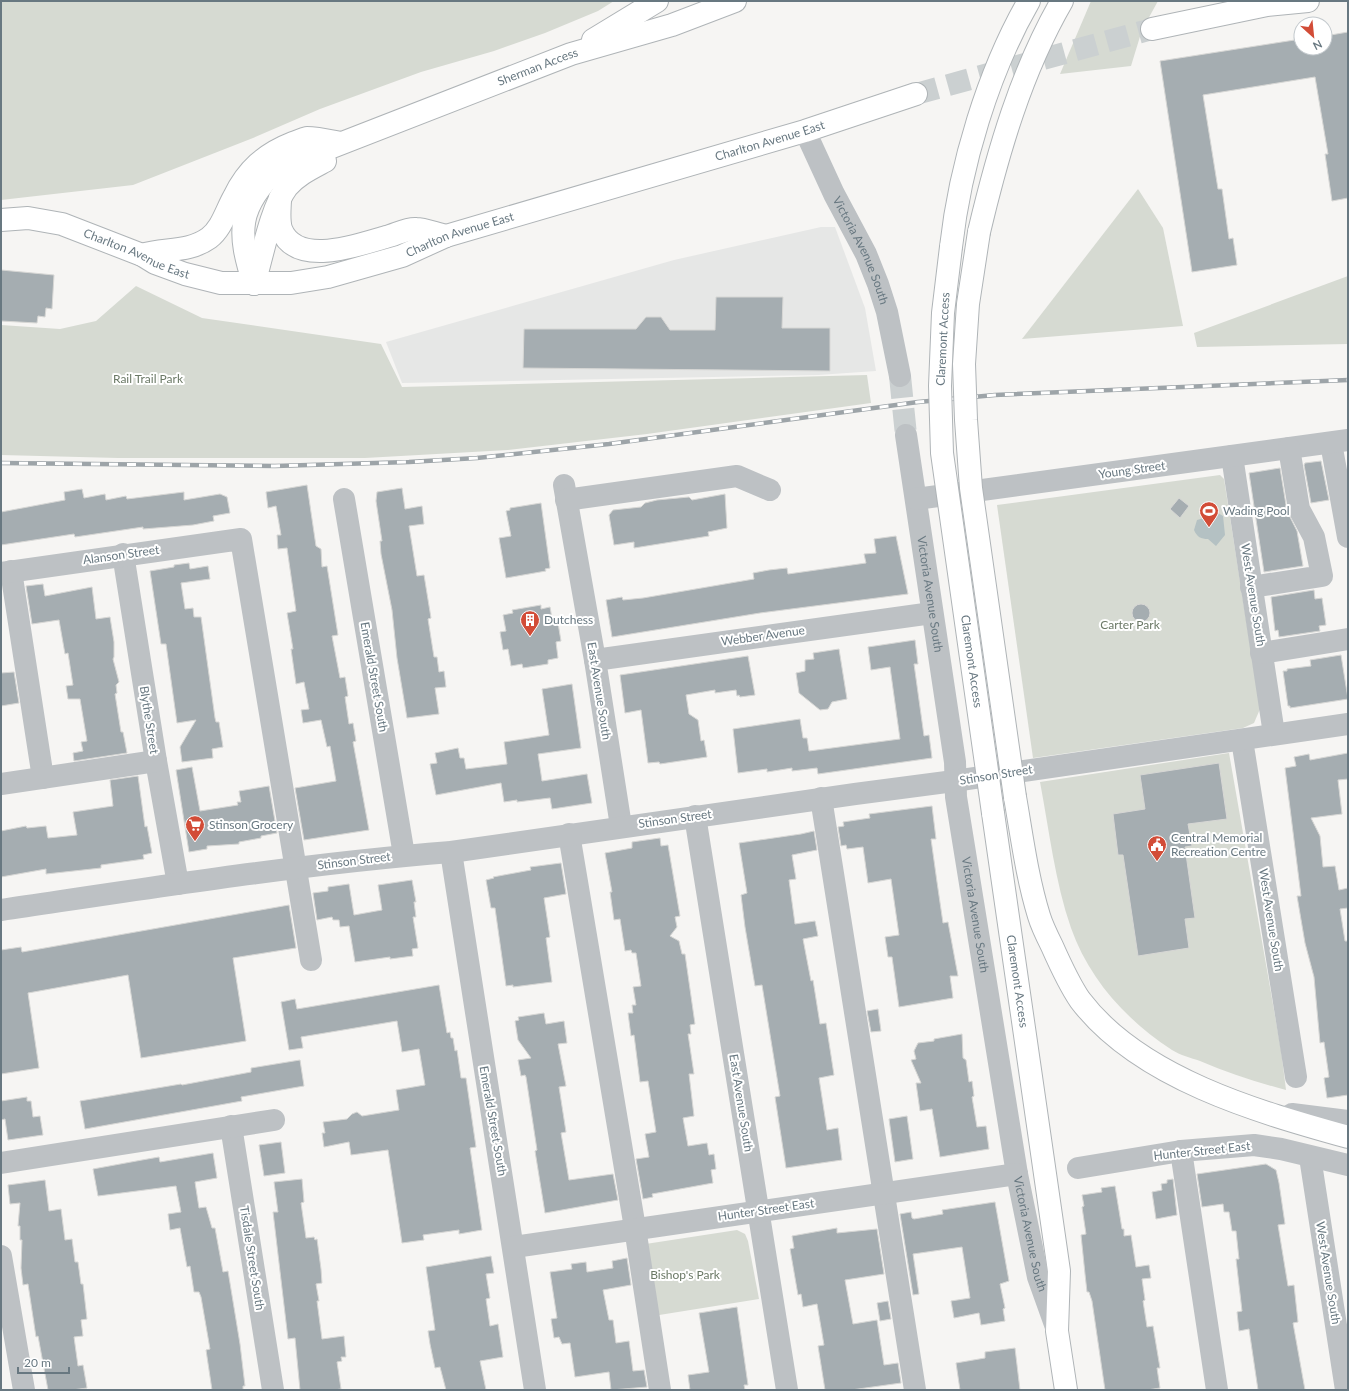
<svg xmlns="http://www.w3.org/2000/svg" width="1349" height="1391" viewBox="0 0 1349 1391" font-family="Lato,sans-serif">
	<rect width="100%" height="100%" fill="#f6f5f3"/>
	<path fill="#e6e7e6" d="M821,227h14l30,81 11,63 -58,4 -416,8 -16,-41 288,-82z"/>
	<g fill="#d6dad2">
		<path d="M1,1h613l-16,10 -53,22 -51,18 -73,21 -101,37 -67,29 -120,47 -132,15z"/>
		<path d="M1091,1h67l-16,29 -11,36 -71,8z"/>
		<path d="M1138,189l25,39 20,98 -161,13z"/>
		<path d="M1348,276v68l-151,3 -3,-14z"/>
		<path d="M136,286l66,32 179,26 21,43 465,-12 4,28 -224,31 -139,16 -143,8h-247l-117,-3v-130l59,4 36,-8z"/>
		<path d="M1220,475l4,4 36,230 -6,14 -11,5 -210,30 -36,-253z"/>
		<path d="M1229,753l52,297 5,40c-30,-8 -58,-17 -86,-29 -9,-3 -20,-6 -28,-11 -46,-30 -83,-71 -101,-122 -16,-46 -22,-99 -31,-146z"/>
		<path d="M737,1230l8,4 3,7 11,58 -106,17 -14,-71z"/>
	</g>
	<path fill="#b4c1c3" d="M1211,509l12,7 2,19 -9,11 -8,-7c-7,0 -11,-2 -14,-9l3,-10 7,-2z"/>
	<g fill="#a5adb1" stroke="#d7d7d5">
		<path d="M1348,32v166l-16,3 -7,-47h3l-13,-77 -112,18 15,94h4l7,50 4,-1 4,27 -45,7 -32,-211 141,-22v9h24v-12z"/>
		<path d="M1,270l53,5 -2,34 -6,-1 -1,9 -7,-1 -1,7 -36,-2z"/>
		<path d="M716,297h67l-1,31h48v43l-307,-3 1,-39h112l10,-12h15l9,13h45z"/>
		<path d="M1321,461l8,39 -18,3 -7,-38 1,-2z"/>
		<path d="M1280,468l7,43 10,20 6,35 -39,6 -15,-99z"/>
		<path d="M307,485l9,61 5,3 1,18 5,-1 11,69 -6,1 8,42 5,-1 3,19 -3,1 4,27 4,-1 3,18 -3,1 16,88 -65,10 -9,-52 41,-7 -6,-35 -3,1 -6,-27 -18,3 -2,-13 8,-1 -5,-27 -8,2 -5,-35h2l-6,-36 9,-2 -9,-63 -9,1 -1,-14h4l-5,-29 -8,2 -2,-16z"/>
		<path d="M402,488l3,21 17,-3 2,18 -15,2 8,50 7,-1 7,43 -3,1 6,38h3l2,15 5,-1 2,16 -11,1 4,26 -32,4 -10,-60 -5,-48 -11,-56 -1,-13h2l-6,-40 1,-9z"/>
		<path d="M82,489l2,9 21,-4 1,6 20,-4 1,3 57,-7v8l36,-6 7,3 3,16 -17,3 1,5 -21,4 -50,4v-2l-68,10 -1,-3 -73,11v-33l64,-12 -1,-8z"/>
		<path d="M725,494l2,34 -19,4 1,4 -75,12v-6l-20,3 -5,-30 4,-5 28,-3 4,-4 12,-3 32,-3 3,3z"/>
		<path d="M1179,498l10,8 -9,12 -10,-9z"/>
		<path d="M541,503l9,65 -5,1 1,2 -40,7 -7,-40 12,-2 -5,-25 4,-1v-2z"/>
		<path d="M896,536l12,58 -148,19 -148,24 -6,-37 16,-3 1,3 20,-2 111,-19 -1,-6 16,-3 18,-2 1,6 78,-11 -2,-9 12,-1 -2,-14z"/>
		<path d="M189,563l1,6 18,-3 2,13 -29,4 4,26 8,-1 1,9h7l14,101 1,4h3l4,25 -11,2 1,9 -31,4 -2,-15 16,-27 -19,3 -11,-79h-5l-11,-73 24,-4v-2z"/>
		<path d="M43,584l2,12 47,-9 4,32 14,-2 4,25v15l-1,2 6,23 -3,3 1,8 -2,1 6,38h2l4,21 -53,8 -1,-8 10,-2 -2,-9 6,-1 -7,-42h-12l-2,-13 7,-1 -5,-32 -3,1 -6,-34 -27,4 -6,-38z"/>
		<path d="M1314,590l1,9 7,-1 4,27 -7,1 1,5 -41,6 -1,-7 -3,1 -4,-34z"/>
		<circle cx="1141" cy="613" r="9"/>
		<path d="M541,605v4l9,-2 3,17 5,-1 3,18 -5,1 2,16 -10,2v4l-25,4 -1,-4 -11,2 -3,-17 -5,1 -3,-18 6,-1 -3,-16 10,-2 -1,-3z"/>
		<path d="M915,640l3,24h-4l10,72 5,-1 3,23 -114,16 -1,-6 -25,3v-3l-25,4v-3l-29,4 -5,-44 67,-10 3,19h4l2,13 91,-12 -10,-72 -19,3 -3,-23z"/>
		<path d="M839,649l8,50 -15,3 -4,7 -8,1 -21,-17 -3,-20 9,-2v-11l9,-1 -1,-6z"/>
		<path d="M1341,655l7,44 -58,9v-2h-2l-5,-35h4v-2l24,-3 -1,-6z"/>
		<path d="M748,656l7,39 -15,2 -1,-2 -2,1 -1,-6 -21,3v-3l-29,5 3,19 9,6 3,21 3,-1 3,17 -47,7 -1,-2 -11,1 -7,-53 -16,3 -5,-38z"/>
		<path d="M14,672l5,31 -18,3v-33z"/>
		<path d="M572,684l9,64 -43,6 4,27 45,-7 5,29 -40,6 -2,-11 -33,4v-2l-13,2 -3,-19 -65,12 -6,-31 7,-1 -2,-10 23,-5 2,10h4l2,11 41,-5 -3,-22 45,-7 -7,-46z"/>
		<path d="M1348,753v26l-10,1 4,34 -31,4 9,18 3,31 12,-1 4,24 9,-2v20l-8,1 5,32h3v154l-21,3 -3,-20 5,-1 -5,-35 -4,1 -6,-66 -9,-34 -8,-47h4l-16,-128 11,-2 -2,-9 15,-3 1,6z"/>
		<path d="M1219,763l8,56 -39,5 4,22 -7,1 10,71 -10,1 4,29 -51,8 -15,-101h-5l-5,-41 32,-5 -5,-34z"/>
		<path d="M192,767l8,44 38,-6 -1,-3h4l-2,-11 30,-5 8,47 -16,3v2l-22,4v2l-32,2v3l-18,3 -13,-82z"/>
		<path d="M138,776l7,51 2,-1 5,27 -9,2 1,4 -43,6v3l-55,6v-5l-45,8v-46l25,-5 1,2 19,-2 2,12 29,-3 -4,-23 40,-6 -3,-26z"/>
		<path d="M932,806l4,33h-5l6,43 6,41 5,-1 10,54h-8l3,22 -54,9 -7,-50h-4l-3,-20 14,-2 -8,-56 -23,4 -5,-36 -16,2 -1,-4 -5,1 -3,-19 6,-1 -1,-4 27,-4 -1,-4z"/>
		<path d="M814,831l3,19 -25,5 4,24 -7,1 6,44 20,-3 3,15 -15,3 8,42 2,-1 7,44 6,-1 8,52 -15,3 8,52 11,-2 4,32 -56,8 -11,-71 5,-1 -18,-111 -7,1 -10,-59 -4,-32 6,-2 -8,-50 62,-9z"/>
		<path d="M660,838l1,8 7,-1 12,71 -5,1 2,10 -7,9 9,5 3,13h3l10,70 -5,1 1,9h-3l6,40h-5l5,42 -11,2 5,28 19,-3 2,12 5,-1 2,15 -5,1 2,13 -61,11 1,3 -10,2 -7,-40 13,-2 -4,-23 11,-2 -8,-51 -8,1 -6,-47 -3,1 -3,-23h5l-1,-8h4l-3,-18 8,-1 -5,-33h-4l-1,-3 -6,1 -5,-32 -6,1 -4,-28h2l-7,-39 27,-5v-6z"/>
		<path d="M561,863l5,31 -22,4 6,39 -4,1 6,44 -39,5v-2l-7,1 -11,-78h-4l-5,-28 8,-2 -1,-1 38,-7 -1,-3z"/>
		<path d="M412,880l4,22h-2l2,15h-3l5,31 -6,1 1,7 -23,3v-2l-35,5 -6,-36 -9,1 -1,-7h-6l-1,-3 -15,3 -4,-27 15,-2v-4l21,-3 5,31 28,-5 -4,-25z"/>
		<path d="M289,905l7,43 -63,10 13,83 -105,17 -13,-83 -100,18 11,75 -38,6v-124l20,-3 1,5z"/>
		<path d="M439,985l8,48 3,-1 1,6h2l2,13 2,-1 4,28h5l10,69 -6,1 12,82 -23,4v-4l-36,5 1,5 -22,3 -14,-93 -37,5 -2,-13 -25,5 -2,-14h3l-2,-11 24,-3 5,-5 5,-2 5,4 37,-6 -3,-20 29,-5 -6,-36 -17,3 -5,-31 -96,16 2,11 -14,2 -8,-48 14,-3 2,10z"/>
		<path d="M878,1009l3,22 -10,1 -4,-21z"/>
		<path d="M544,1013l2,11 18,-3 3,22 -9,1 8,42 -7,1 7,45 -5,1 8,47 44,-6 5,26 -73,13 -10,-62 2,-1 -11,-73 -1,-2 -4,1 -3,-16 13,-2 -13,-18 -3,-19 4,-1 -1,-3z"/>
		<path d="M962,1034l1,24 3,2 3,22 3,-1 2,15 -2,1 5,30 9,-1 3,23 -49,8 -8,-48 -12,2 -4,-28h5l-10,-23 5,-1 -2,-8 4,-8 16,-2v-2z"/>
		<path d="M300,1060l4,26 -63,11 1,4 -157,28 -5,-28 101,-17 1,1 69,-13v-4z"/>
		<path d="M27,1097v4h4l2,16 7,-1 3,19 -35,5 -3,-21 -4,1v-19z"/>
		<path d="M907,1116l6,43 -18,3 -6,-43z"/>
		<path d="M281,1142l4,31 -21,3 -5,-31z"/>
		<path d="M213,1153l4,25 -22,4 4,26 7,-1 6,21h3l8,44 5,-1 12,73 5,42h-2v4h-31l-6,-40 4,-1 -9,-52 -2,-5h-5l-4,-26 -3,1 -7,-39 -10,2 -2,-16 13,-2 -5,-26 -78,10 -5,-27 49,-9 17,-3 1,5z"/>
		<path d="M1266,1164l10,6 3,13 6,41 -7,1 10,61 6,-1 4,37 -5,1 12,67h-47l-9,-61 -10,2 -2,-19 5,-1 -6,-52h3l-3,-28h-4l-3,-19h-5l-1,-8 -21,3 -5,-33z"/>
		<path d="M302,1179l2,23 -3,1 5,35 8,-1 1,3 2,-1 4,30 1,14 -6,1 3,17h-2l5,38 22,-3 2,21h-5l1,4 -5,1 4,27 -7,1h-34l-5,-52 -7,1 -15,-127h5l-4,-30z"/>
		<path d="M1173,1179l4,36 -21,4 -4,-27 10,-2 -1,-6 6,-1v-3z"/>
		<path d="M45,1180l4,31 12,-2 4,31 7,-1 3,23h3l3,22h2l4,35 -6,1 2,16 -9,1 4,29 5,-1 4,23 -15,2h-24l-10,-54 -2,1 -8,-53 -5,1 -2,-17 1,-28h-2v-14h-2l2,-23 -10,1 -2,-19z"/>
		<path d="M1115,1186l7,43h2v7l7,-1 5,32 13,-2 2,13 -9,1 3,21 -2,1 4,26 6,-1 7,42h-3l3,20 -13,2h-42l-13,-89 -3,-9h-2l-2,-18 -4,-39 5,-1 -4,-27 2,-1 -2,-11 20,-3 -1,-4z"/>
		<path d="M995,1202l14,79 -9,3 5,24 -2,1 2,12 -24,4 -2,-12 -25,5 -3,-17 19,-3 -8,-51 -49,7 6,40 -6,1 -13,-81 11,-2 1,6 2,1 29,-5 -1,-4z"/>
		<path d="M837,1228v5l40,-4 7,45 -39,6 8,44 24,-4 7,45 14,-2 3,20 -50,7h-26l-7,-44 6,-1 -7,-41 -14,3 -2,-13 -3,1 -8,-46 4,-1 -2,-12z"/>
		<path d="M491,1256l3,17 -8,1 4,24 -4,1 4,27 8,-2 5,33 -23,4 6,29h-40l-6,-23 -5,1 -5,-24 -2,-13 7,-1 -9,-63z"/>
		<path d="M627,1258l4,27 -28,5 6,30h4l3,23 13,-2 4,30 11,-1 3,17 -36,3 -2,-18 -34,5 -5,-34 -8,1 -3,-7 -5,1 -3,-19 6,-1 -7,-46 22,-3 -1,-5 15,-2 1,10 26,-4 -1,-7z"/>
		<path d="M888,1301l3,18 -11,2 -3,-18z"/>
		<path d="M737,1307l11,78h-4l1,5h-55l-2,-15 21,-3 -10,-59z"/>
		<path d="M1015,1348l5,42h-60l-4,-27 29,-5v-6z"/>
	</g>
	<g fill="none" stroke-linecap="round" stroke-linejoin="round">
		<path stroke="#cbd0d1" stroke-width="22" stroke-dasharray="22 11" stroke-linecap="butt" d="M900,376l6,59"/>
		<path stroke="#cbd0d1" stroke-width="22" stroke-dasharray="22 11" stroke-linecap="butt" d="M916,94l236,-65"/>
		<defs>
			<g id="major">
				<path d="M1152,29l115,-24 41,-4"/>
				<path d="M593,40l64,-39"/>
				<path d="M280,198c0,10 -2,21 1,31 15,39 77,16 105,8 9,-2 21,-9 30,-8 9,0 20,5 30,7"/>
				<path id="s3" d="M1,220l27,-2 34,6 80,31 13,8 30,11 36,9h70l37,-6 74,-21 44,-20 359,-105 111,-37"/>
				<path d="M979,232c19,-80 42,-160 83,-231"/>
				<path d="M951,247c9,-81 37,-175 78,-246"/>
				<path d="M142,255c23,-7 46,-2 67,-17 13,-10 17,-27 25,-41 13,-27 31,-43 59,-54 4,-1 9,-4 14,-5 10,0 23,3 33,5"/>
				<path id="s4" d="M254,284c-17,-52 -17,-77 24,-116l293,-114 101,-29 63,-24"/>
				<path d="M254,284c8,-27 17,-76 33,-97 10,-12 25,-19 38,-26"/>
				<path d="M1015,797c7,40 12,80 24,119 3,10 8,20 13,30 8,18 17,38 28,54 59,78 178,112 268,137"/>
				<path id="s5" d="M993,813l66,458 -2,60 9,59"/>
			</g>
		</defs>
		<use href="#major" stroke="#afb4b7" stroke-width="24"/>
		<g stroke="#bdc1c4" stroke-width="22">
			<path id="s1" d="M805,131l29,63 32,60 12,30 9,28 13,64"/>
			<path id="s2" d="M906,435l49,327 1,35 61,377 21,103 19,53"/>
			<path d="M1331,443l17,94"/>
			<path d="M1232,456l42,278"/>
			<path d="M564,485l31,175 26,166"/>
			<path d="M344,499l60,356"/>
			<path d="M916,499l432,-59"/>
			<path d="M566,500l171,-24 33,14"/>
			<path d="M123,554l33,207 22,123"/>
			<path d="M11,571l32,207"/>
			<path d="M1,573l240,-34 70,421"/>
			<path d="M1251,587l71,-11 -8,-39 -15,-28 -10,-61"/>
			<path d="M1261,653l87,-14"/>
			<path d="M595,660l337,-47"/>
			<path d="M1242,740l54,337"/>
			<path d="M1,784l155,-23"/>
			<path d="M821,798l94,592"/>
			<path d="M695,816l92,574"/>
			<path d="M569,834l66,394 25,162"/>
			<path d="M451,852l84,538"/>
			<path d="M1,910c149,-22 299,-46 450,-58l404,-58 99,-13 394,-57"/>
			<path d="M1292,1114l56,7"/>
			<path d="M231,1126l42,264"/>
			<path d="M1181,1151l36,239"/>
			<path d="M1310,1157l36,233"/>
			<path d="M1,1163l273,-43"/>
			<path d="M1078,1168l103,-17 73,-6 27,4 67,16"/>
			<path d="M514,1247l503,-73"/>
			<path d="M1,1256l23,134"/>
		</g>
		<use href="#major" stroke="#fff" stroke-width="22"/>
		<defs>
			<path id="rail" d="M1,463l274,3 134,-4 68,-4 132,-14 309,-42 77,-7 353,-15"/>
		</defs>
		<use href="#rail" stroke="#9da4a8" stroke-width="4.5"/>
		<use href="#rail" stroke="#fff" stroke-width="3" stroke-dasharray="9" stroke-linecap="butt"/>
		<defs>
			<g id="major-bridge">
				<path d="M979,232l-11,72 -4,60 2,56 5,68 44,309"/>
				<path id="s6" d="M951,247l-8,66 -3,73 2,67 51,360"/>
			</g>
		</defs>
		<use href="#major-bridge" stroke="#afb4b7" stroke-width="24" stroke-linecap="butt"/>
		<use href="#major-bridge" stroke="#fff" stroke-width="22"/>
	</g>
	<defs>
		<symbol id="stadium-pin" viewBox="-11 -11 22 30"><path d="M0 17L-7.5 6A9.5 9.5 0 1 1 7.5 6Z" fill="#d24c37" stroke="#fff"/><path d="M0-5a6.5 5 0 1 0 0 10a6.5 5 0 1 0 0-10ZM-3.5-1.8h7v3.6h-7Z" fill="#fff"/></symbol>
		<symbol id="building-pin" viewBox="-11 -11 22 30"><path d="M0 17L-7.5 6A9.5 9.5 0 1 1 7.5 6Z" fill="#d24c37" stroke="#fff"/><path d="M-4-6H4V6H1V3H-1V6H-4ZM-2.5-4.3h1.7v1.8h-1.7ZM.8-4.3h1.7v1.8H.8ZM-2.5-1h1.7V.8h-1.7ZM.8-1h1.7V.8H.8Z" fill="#fff"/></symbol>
		<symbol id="supermarket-pin" viewBox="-11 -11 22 30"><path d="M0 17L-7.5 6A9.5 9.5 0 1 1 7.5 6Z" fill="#d24c37" stroke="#fff"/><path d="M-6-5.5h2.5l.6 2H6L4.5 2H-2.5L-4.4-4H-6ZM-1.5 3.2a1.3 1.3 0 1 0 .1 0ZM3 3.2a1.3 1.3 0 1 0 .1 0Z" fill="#fff"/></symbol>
		<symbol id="civic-pin" viewBox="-11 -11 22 30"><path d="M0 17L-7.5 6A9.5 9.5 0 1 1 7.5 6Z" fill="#d24c37" stroke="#fff"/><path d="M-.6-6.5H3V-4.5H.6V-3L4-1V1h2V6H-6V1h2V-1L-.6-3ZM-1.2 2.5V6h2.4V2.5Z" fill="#fff"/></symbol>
	</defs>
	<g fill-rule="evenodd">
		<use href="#stadium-pin" x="1198" y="500" width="22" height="30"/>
		<use href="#building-pin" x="519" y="609" width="22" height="30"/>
		<use href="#supermarket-pin" x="184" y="814" width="22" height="30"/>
		<use href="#civic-pin" x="1146" y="834" width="22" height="30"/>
	</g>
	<g text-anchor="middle" stroke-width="4" stroke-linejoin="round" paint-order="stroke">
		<g font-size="12" fill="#687881" stroke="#fff">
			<text dy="4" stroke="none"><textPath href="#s4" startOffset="407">Sherman Access</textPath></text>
			<text dy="4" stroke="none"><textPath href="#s3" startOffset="802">Charlton Avenue East</textPath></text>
			<text dy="4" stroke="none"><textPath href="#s3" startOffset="478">Charlton Avenue East</textPath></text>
			<text dy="4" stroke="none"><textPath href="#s1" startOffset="132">Victoria Avenue South</textPath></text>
			<text dy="4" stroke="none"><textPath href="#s3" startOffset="142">Charlton Avenue East</textPath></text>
			<text transform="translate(943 339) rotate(-87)" y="4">Claremont Access</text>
			<text transform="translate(1132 470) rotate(-8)" y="4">Young Street</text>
			<text transform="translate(121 555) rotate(-8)" y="4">Alanson Street</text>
			<text dy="4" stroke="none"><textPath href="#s2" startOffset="161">Victoria Avenue South</textPath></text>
			<text transform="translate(1253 595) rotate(81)" y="4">West Avenue South</text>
			<text transform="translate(763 636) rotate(-8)" y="4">Webber Avenue</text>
			<text dy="4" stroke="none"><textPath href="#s6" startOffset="417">Claremont Access</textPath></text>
			<text transform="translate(374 677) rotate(80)" y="4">Emerald Street South</text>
			<text transform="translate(599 691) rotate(81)" y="4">East Avenue South</text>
			<text transform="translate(149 720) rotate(81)" y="4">Blythe Street</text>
			<text transform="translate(996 775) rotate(-9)" y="4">Stinson Street</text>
			<text transform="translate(675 819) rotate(-8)" y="4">Stinson Street</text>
			<text transform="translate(354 861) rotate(-7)" y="4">Stinson Street</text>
			<text dy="4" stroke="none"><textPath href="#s2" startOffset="485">Victoria Avenue South</textPath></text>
			<text transform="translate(1271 920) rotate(81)" y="4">West Avenue South</text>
			<text dy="4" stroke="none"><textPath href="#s5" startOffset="170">Claremont Access</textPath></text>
			<text transform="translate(741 1103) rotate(81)" y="4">East Avenue South</text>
			<text transform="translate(493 1121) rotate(80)" y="4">Emerald Street South</text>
			<text transform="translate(1202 1151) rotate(-6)" y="4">Hunter Street East</text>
			<text transform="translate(766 1210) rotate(-8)" y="4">Hunter Street East</text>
			<text dy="4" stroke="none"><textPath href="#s2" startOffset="809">Victoria Avenue South</textPath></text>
			<text transform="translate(252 1258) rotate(81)" y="4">Tisdale Street South</text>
			<text transform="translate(1328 1273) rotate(81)" y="4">West Avenue South</text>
		</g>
		<g font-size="12" fill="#6b7966" stroke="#fff">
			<text x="148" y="383">Rail Trail Park</text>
			<text x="1130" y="629">Carter Park</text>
			<text x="685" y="1279">Bishop's Park</text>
		</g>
		<g font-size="12" fill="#687881" stroke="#fff" text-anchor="start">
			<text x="1223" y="515">Wading Pool</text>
			<text x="544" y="624">Dutchess</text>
			<text x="209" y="829">Stinson Grocery</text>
			<text x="1171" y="842">Central Memorial<tspan x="1171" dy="14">Recreation Centre</tspan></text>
		</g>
	</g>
	<rect width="1349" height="1391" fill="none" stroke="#687881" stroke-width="4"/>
	<g transform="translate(1313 36) rotate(153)"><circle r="19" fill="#ffffff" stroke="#c3c9cd"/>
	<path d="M0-3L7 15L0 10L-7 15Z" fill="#d24c37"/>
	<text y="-6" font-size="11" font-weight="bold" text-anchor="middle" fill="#687881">N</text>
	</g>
	<path d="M18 1367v6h51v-6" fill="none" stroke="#687881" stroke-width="2"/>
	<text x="24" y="1367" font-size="12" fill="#687881" stroke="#ffffff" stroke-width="3" paint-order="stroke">20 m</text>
</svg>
